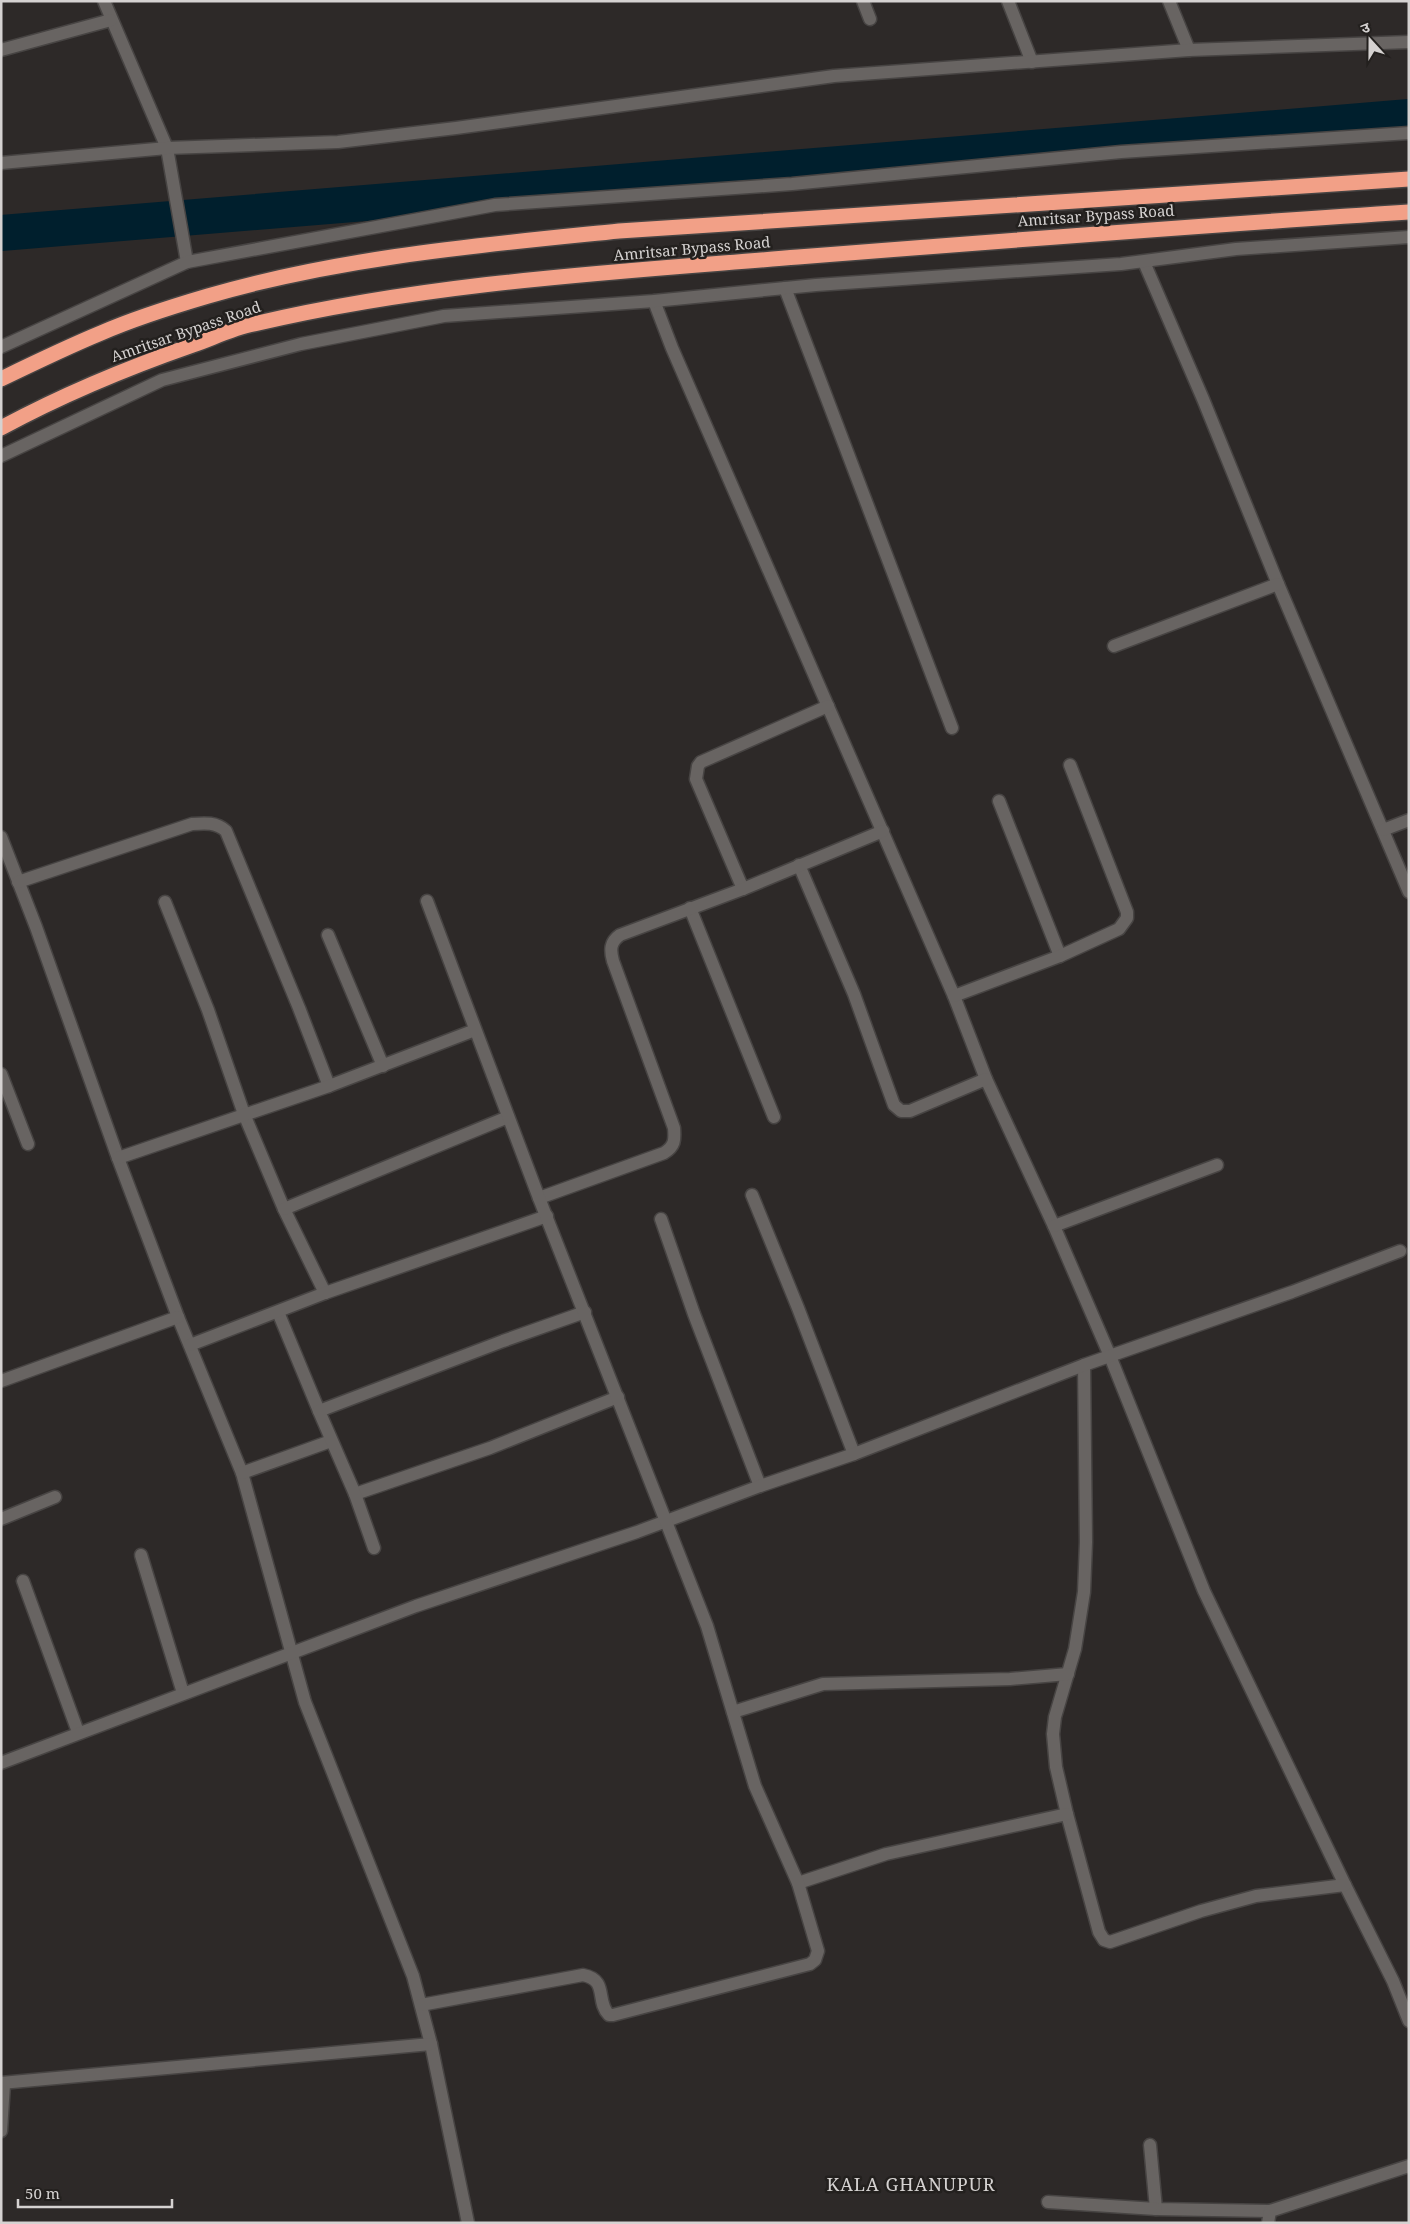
<svg xmlns="http://www.w3.org/2000/svg" width="1410" height="2224" viewBox="0 0 1410 2224" font-family="'Noto Serif','Noto Sans Devanagari',serif">
	<rect width="100%" height="100%" fill="#2d2928"/>
	<g fill="none" stroke-linecap="round" stroke-linejoin="round">
		<path stroke="#001f2d" stroke-width="36" d="M1,233l1408,-116"/>
		<defs>
			<g id="minor">
				<path d="M104,1l63,147 20,114"/>
				<path d="M863,1l7,18"/>
				<path d="M1008,1l24,61"/>
				<path d="M1169,1l20,49"/>
				<path d="M1,50l110,-30"/>
				<path d="M1,163l166,-15 171,-6 118,-14 378,-52 355,-26 220,-8"/>
				<path d="M1144,262l59,137 75,185 131,308"/>
				<path d="M785,288l167,440"/>
				<path d="M654,301l18,47 282,648 32,83 68,147 56,130 94,235 141,294 48,96 16,40"/>
				<path d="M1,347l186,-85 308,-57 297,-21 329,-32 288,-19"/>
				<path d="M1,456l161,-76 139,-36 143,-28 210,-15 162,-16 305,-21 115,-15 173,-12"/>
				<path d="M1114,646l164,-62"/>
				<path d="M999,801l61,155"/>
				<path d="M1383,830l26,-10"/>
				<path d="M1,837l35,90 82,231 60,159 64,156 63,229 108,274 18,68 37,179"/>
				<path d="M799,865l55,129 40,111 7,6h9l76,-32"/>
				<path d="M18,882l174,-58c13,-1 24,-2 34,7l73,177 30,78"/>
				<path d="M743,889l-47,-110 2,-13 3,-4 127,-56"/>
				<path d="M165,902l43,108 36,104 40,95 41,84"/>
				<path d="M690,908l84,209"/>
				<path d="M328,935l55,131"/>
				<path d="M954,996l106,-40 59,-27 8,-11v-6l-57,-147"/>
				<path d="M1,1074l27,70"/>
				<path d="M118,1158l211,-72 146,-56"/>
				<path d="M752,1195l46,113 56,146"/>
				<path d="M539,1198l125,-45c11,-7 11,-13 10,-25l-61,-167c-3,-11 -3,-19 7,-26l123,-46 140,-58"/>
				<path d="M284,1209l224,-92"/>
				<path d="M661,1219l33,95 66,172"/>
				<path d="M1054,1226l163,-61"/>
				<path d="M278,1312l41,99"/>
				<path d="M190,1345l135,-52 222,-77"/>
				<path d="M1084,1365l2,177 -2,50 -9,57 -20,68 -2,17 3,33 11,47 32,118 5,8 6,2 91,-31 55,-15 89,-11"/>
				<path d="M1,1381l177,-64"/>
				<path d="M242,1473l89,-32"/>
				<path d="M355,1494l135,-46 128,-51"/>
				<path d="M1,1519l54,-22"/>
				<path d="M374,1548l-19,-54 -36,-83 184,-70 82,-29"/>
				<path d="M141,1555l42,138"/>
				<path d="M23,1581l55,151"/>
				<path d="M733,1712l90,-28 187,-5 58,-5"/>
				<path d="M1,1763l415,-157 221,-74 123,-46 94,-32 230,-89 208,-73 108,-41"/>
				<path d="M798,1883l88,-29 181,-40"/>
				<path d="M421,2005l162,-30c26,5 12,26 26,40h4l197,-51 5,-4 3,-9 -20,-68 -43,-97 -48,-160 -168,-428 -112,-297"/>
				<path d="M1,2083l430,-39"/>
				<path d="M1,2131l3,-47"/>
				<path d="M1150,2145l6,64 114,2"/>
				<path d="M1048,2202l108,7"/>
				<path d="M1268,2223l2,-12 139,-45"/>
			</g>
			<g id="highway">
				<path d="M1,379c33,-16 66,-32 100,-46 32,-14 73,-27 107,-37 133,-39 274,-51 411,-65l790,-52"/>
				<path d="M1,428c61,-33 126,-60 192,-83 20,-7 40,-17 61,-21 178,-42 362,-52 544,-67 203,-16 407,-32 611,-45"/>
			</g>
		</defs>
		<use href="#minor" stroke="#474443" stroke-width="15"/>
		<use href="#highway" stroke="#474443" stroke-width="18"/>
		<use href="#minor" stroke="#686462" stroke-width="12"/>
		<use href="#highway" stroke="#f2a087" stroke-width="15"/>
	</g>
	<g text-anchor="middle" stroke-width="5" stroke-linejoin="round" paint-order="stroke">
		<g font-size="15" fill="#d5d2d1" stroke="#23201e">
			<text transform="translate(1096 216) rotate(-4)" y="5">Amritsar Bypass Road</text>
			<text transform="translate(692 249) rotate(-5)" y="5">Amritsar Bypass Road</text>
			<text transform="translate(186 332) rotate(-19)" y="5">Amritsar Bypass Road</text>
		</g>
		<g font-size="18" letter-spacing="1" fill="#d5d2d1" stroke="#23201e">
			<text x="911" y="2191">KALA GHANUPUR</text>
		</g>
	</g>
	<rect width="1410" height="2224" fill="none" stroke="#d5d2d1" stroke-width="5"/>
	<g transform="translate(1370 40) rotate(339)" stroke="#23201e" stroke-width="4" paint-order="stroke">
	<path d="M0-4L9 19L0 12L-9 19Z" fill="#d5d2d1"/>
	<text y="-8" font-size="14" font-weight="bold" text-anchor="middle" fill="#d5d2d1">उ</text>
	</g>
	<path d="M18 2199v8h154v-8" fill="none" stroke="#d5d2d1" stroke-width="2.5"/>
	<text x="25" y="2199" font-size="15" fill="#d5d2d1" stroke="#23201e" stroke-width="4" paint-order="stroke">50 m</text>
</svg>
